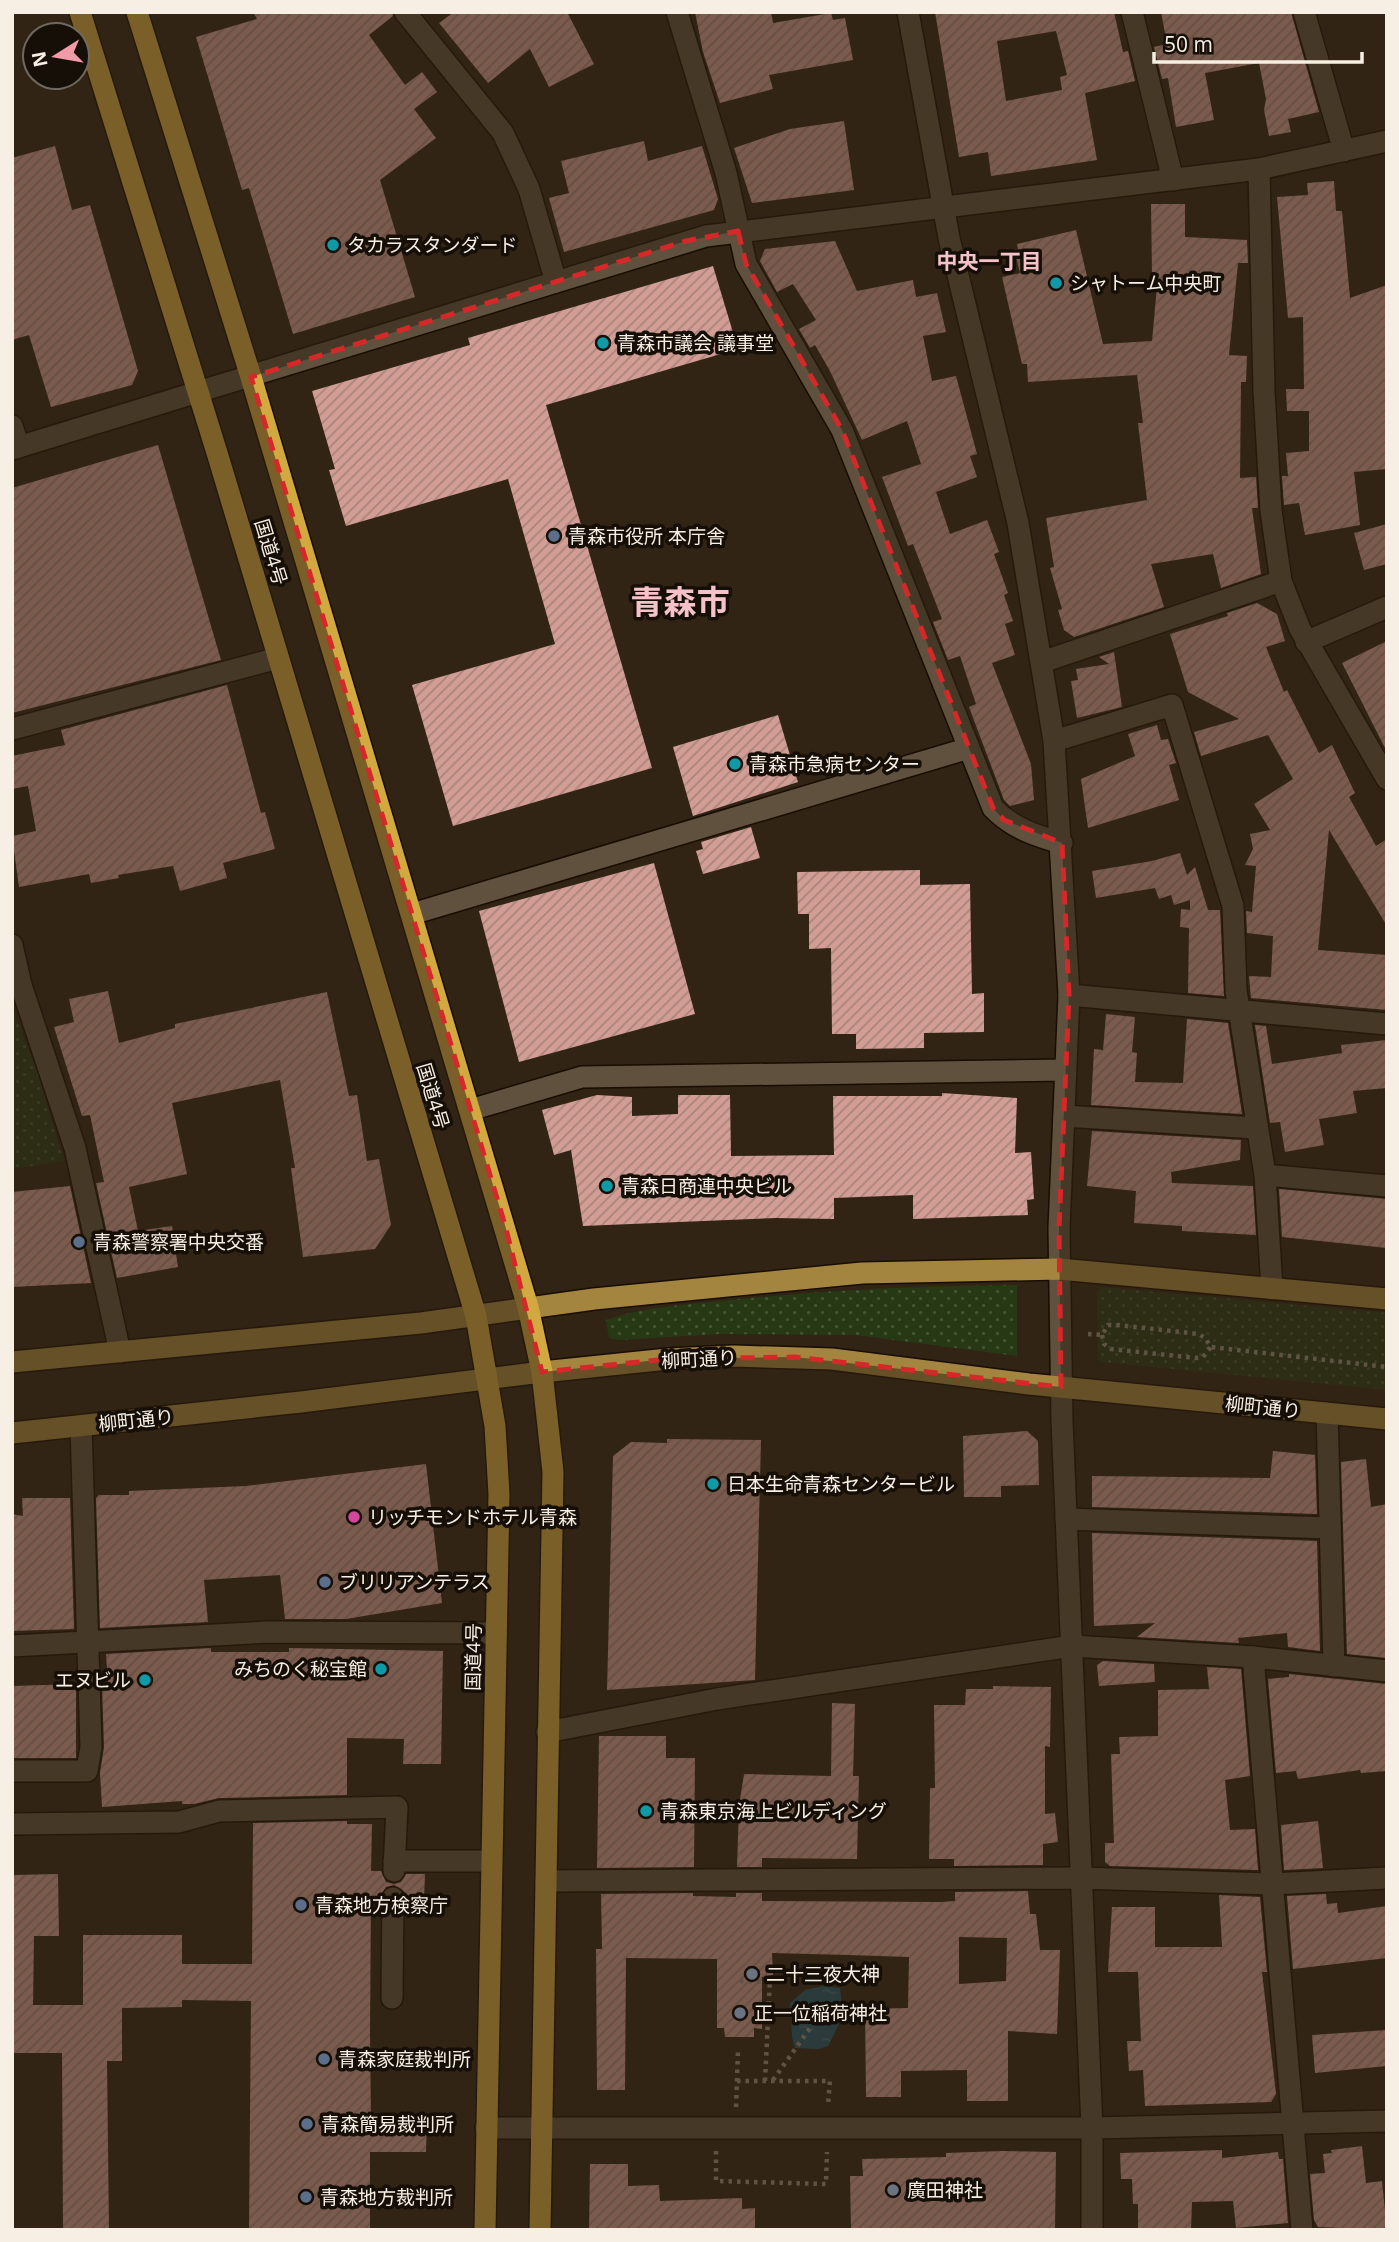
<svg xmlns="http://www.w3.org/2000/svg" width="1399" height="2242" viewBox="0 0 1399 2242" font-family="'Open Sans','Noto Sans JP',sans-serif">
	<defs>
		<pattern id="grass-dots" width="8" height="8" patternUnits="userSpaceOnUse" patternTransform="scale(1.75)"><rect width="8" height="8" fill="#273814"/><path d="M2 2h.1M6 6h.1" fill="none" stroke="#475536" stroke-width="1.8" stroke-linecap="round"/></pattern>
		<pattern id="water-ripples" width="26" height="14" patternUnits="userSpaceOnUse" patternTransform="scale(1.75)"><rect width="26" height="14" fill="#24556c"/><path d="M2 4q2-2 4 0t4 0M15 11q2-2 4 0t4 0" fill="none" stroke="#456e81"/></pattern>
		<pattern id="building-hatch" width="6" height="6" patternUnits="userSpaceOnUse" patternTransform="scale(1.75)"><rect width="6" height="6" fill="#d29d94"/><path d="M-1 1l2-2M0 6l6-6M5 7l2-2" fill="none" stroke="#a9847c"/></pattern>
	</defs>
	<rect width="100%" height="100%" fill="#312414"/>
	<g fill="url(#grass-dots)">
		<path d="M12,1006l26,69 26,86 -52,8z"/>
		<path d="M1017,1285v71l-161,-21 -137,-1 -99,6 -11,-2 -3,-18c35,-13 79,-15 116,-19 101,-11 194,-15 295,-16z"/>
		<path d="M1102,1287l285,26v77l-284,-28 -5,-2 -1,-68z"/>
	</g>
	<path fill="url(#water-ripples)" d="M823,1986l17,2 3,28 -15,30 -9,3 -24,-1 -3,-11 -2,-34 15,-13z"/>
	<g fill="url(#building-hatch)" fill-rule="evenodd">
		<path d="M253,12h139l1,4 -24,19 36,50 17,-13 15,20 -23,17 22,29 -56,42 35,117 -122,37 -44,-146 -7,2 -46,-153 61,-18z"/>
		<path d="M454,12h113l27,52 -45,23 -19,-38 -42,34 -49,-60z"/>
		<path d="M695,12h76l2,11 58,-10 2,7 12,-2 8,42 -84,15 4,14 -53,14 -17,-51z"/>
		<path d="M935,12h179l9,40 5,-1 7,30 -50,12 12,67 -106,16 -3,-24 -29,5zM1056,31l11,44 -7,2 2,13 -56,11 -9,-60z"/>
		<path d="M1161,12h130l28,100 -31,7 3,13 -22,4 -5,-26 2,-11 -7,-36 -54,10 9,47 -38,7 -8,-49 -6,1 -8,-32 13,-3z"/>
		<path d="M844,121l10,69 -102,13 -18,-55 56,-19z"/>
		<path d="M644,141l4,20 54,-15 16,53 -4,11 -150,42 -15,-54 20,-5 -8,-32z"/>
		<path d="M55,146l17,64 18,-5 48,166 -6,14 -81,22 -22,-72 -17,5v-182z"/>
		<path d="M1334,181l2,30h6l8,87 37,-13v184l-33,3 6,53 -55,10 -6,-32 -15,2 -2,-29h6l-2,-23 23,-2v-40h-22l-1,-22h18l-1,-72 -15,1 -11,-121 31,-2 -1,-12z"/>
		<path d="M1151,204h34v33l62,3 1,23h-10l-9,92 18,1 -1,26h-5l-1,96 16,-1 2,31h-6l9,66 -40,14 -8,-34 -62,10 13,43 -90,30 -10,-7 -6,-20 4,-1 -12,-41 4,-1 -8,-49 101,-18 -9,-77h5l-6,-48 -109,7 -1,-18h-5l-20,-87 18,-4 -6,-24h4l-1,-5 59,-14 27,114 49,-3 6,-66h-6z"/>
		<path d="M835,241l22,50 56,-11 3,17 21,-4 9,39 -23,4 9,45 24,-5 21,78 -7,2 7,21 -41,15 14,42 37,-14 12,32 -5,2 14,39 -4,2 9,26 -8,3 10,31 -23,8 39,101 3,36 -24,6 -6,-6 -35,-93 7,-3 -16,-48 -12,4 -15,-38 9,-3 -29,-75 -5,2 -26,-69 39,-13 -14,-43 -45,19 -32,-69 -15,-26 -5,3 -11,-19 17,-9 -23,-36 -16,8 -17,-31 5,-12z"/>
		<path d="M713,266l25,83 -192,56 106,363 -199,58 -41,-141 143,-41 -47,-165 -162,47 -17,-56 6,-1 -23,-78 158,-46 -2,-7z"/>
		<path d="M158,445l63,215 -209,53v-225z"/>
		<path d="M1387,524v40l-23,6 -10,-37z"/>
		<path d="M1257,603l20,11 8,27 -19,6 18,45 3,-2 32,63 13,-8 23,48 -6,4 27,49 11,-7v87l-58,-96 -11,120 69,5v55l-136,-12 -2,-22 22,1 2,-41 -26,-3 -1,-22 6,1 4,-46 -11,-1 8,-16 -3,-15 20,-4 -16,-26 39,-25 -25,-44 -67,21 -7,-24 45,-13 -51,-27 -18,-58 58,-18 -1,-3z"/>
		<path d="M1387,641v111l-45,-89z"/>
		<path d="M1114,652l8,55 -45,11 -6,-37 7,-1 -2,-11 33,-5 -10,-7z"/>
		<path d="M227,685l34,128 4,-1 10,37 -52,14 4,15 -47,13 -7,-25 -55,9 1,3 -28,5 -2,-9 -70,13 -7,-51 24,-5 -8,-45 -16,3v-33l53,-11 -4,-15z"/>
		<path d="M778,715l20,67 -105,34 -20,-69z"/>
		<path d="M1157,725l4,15 7,-1 8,24 -7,2 10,35 -91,28 -7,-49 54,-23 -7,-22z"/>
		<path d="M751,827l9,31 -57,16 -7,-23 7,-2 -2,-7z"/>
		<path d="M1180,853l7,22 8,-8 13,43h12l4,86 -36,-3 1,-65 -9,-1 1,-18 9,1v-10l-16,5 -3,-10 -12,4 -4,-11 -59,10 -4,-27 60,-10z"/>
		<path d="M654,863l41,151 -176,48 -40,-151z"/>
		<path d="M920,870v15l50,-1 2,110 12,-1v39l-60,1v15l-68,1v-15h-24l-1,-86 -22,1v-35h-11l-1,-42z"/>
		<path d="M108,991l11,52 56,-15v-4l152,-32 22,104 8,-1 10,66 12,-2 12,66 -16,24 -72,8 -12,-89h4l-15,-88 -108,23 15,71 -58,13 9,44 34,-5 6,41 -61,11 -21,-95 8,-1 -14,-67 -8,1 -28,-89 20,-5 -5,-23z"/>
		<path d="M1106,1014l29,3 -3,35 5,1 -2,29 48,1 4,-64 41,4 14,91 -151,-9 3,-56 9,1z"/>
		<path d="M1255,1025l11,1 6,38 70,-11 -1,-8 46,-5v48l-34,3 4,22 -38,6 5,26 -39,7 -5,-30 -10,1z"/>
		<path d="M942,1093l75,5 -2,55 16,-1 3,47 -7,1 1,15 -115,4v-24l-79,3v21l-58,-1 -193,8 -12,-76 -17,5 -12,-45 55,-15 35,2v19l46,-2v-19h52l1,61 103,-1 -1,-59h109z"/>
		<path d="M1092,1131l149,9 -1,20 -69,12 1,11 81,3 3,49 -74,-4v-5l-48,-3 2,-32 -49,-5z"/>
		<path d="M70,1186l21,97 -79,4v-95z"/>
		<path d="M1279,1189l108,10v49l-105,-11z"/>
		<path d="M1027,1431l11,10 1,44 -38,1v11h-37l-1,-61z"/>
		<path d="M667,1439l94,1 -6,240 -148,10 6,-234 18,-14 36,1z"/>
		<path d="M1273,1451l42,4 2,59 -225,-7v-31l178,2z"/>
		<path d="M1366,1459l5,48 16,-3v154l-40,-4 -6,-192z"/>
		<path d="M426,1464l16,139 -96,16h-61l-5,-44 -76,5 4,42 -108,6 -4,-130 3,-3h30v-4l117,-5z"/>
		<path d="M22,1498h48l4,131 -62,2v-117l11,2z"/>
		<path d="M1092,1533l225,8 3,110 -32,-4 -1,-14 -49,5 1,5 -102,-6 18,-14 -61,3z"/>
		<path d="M211,1648v4h78v-4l154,3 -2,113h-38l1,-25 -57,-1v57l-128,3 -25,6h-12v-3l-80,6 -2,-34 4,-26 -2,-63h6l-2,-30z"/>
		<path d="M1103,1661l51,3 1,18 -56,4 -2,-21z"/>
		<path d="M1207,1667l34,2 9,107 -25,4 5,50 25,-1 3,41 -148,-4 -5,-4v-19h9l-3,-89h9l-1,-17 39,-1v-46l51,-1z"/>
		<path d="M1289,1674l98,10v87l-26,2 -1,-3 -62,9 -2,-8 -20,2 -8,-94 21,-2z"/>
		<path d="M76,1684v74h-64v-72z"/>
		<path d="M993,1686l58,1 -1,60 -5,-1v68l10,-1 3,29 -15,2v21l-89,1v-7h-25l1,-71h5l-1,-83h31l1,-16h27z"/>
		<path d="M832,1703l23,1 -2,72h6l-2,83 -95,-1v9h-25l2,-61 5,-32 87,2z"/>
		<path d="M599,1736h67v22h29l-1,109 -97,1z"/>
		<path d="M347,1821v3h25l-1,47h10l5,11 8,2 7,-2 5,-8h19l-1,25 -18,-1 -2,-7 -10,-6 -8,2 -6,10h-9l-1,136 1,87 56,1 -1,31h-56v78h-121l2,-229 -69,-1v7l-60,1v53h-15l2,169h-46l-1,-177h-50v-178l46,-1 1,62h-25l-1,69h50v-70h99v29h70l1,-141z"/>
		<path d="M1318,1821l5,47 -39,2 -3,-45z"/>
		<path d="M1028,1891l2,23h6l4,36h20l-3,84 -49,-3v70h-41v-31l-66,1v26h-35l-1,-88 43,-1 1,-51 -61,-2 -76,-2 1,22 -11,2v52l-8,-1v9h-29l-1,-9h-7v-69l-91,-1 -1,132h-28l-1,-141h6l-1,-55 92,-1v3l43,1v-4h26v8l179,1 14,-1v-9zM959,1937l48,1 -1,43 -47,3z"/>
		<path d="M1326,1894l1,10 10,-1 1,10 49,-7v52l-94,11 -6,-73z"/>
		<path d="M1219,1895l41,2 7,75h-5l14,122 -5,8 -126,4 -2,-36 -14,1 -2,-30h14l-3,-69h-30l4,-65h43v40h67z"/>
		<path d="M1387,2030v36l-72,7 -3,-38z"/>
		<path d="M1362,2146l4,37 16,-2 5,49 -69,-3 -4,-7 -4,-46 15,-1 -2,-19 9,-1 -1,-3z"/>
		<path d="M1222,2150v8l56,-6 1,7h4l5,64 -52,5 -3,-27 -41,1 -1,28h-53v-26h-5l-1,-25h-11l-1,-26z"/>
		<path d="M1002,2151l54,1 -1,78h-204l-1,-54h13l-1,-17 84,-2v-4z"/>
		<path d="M590,2164h38v22l31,-1 1,16 82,-3v11l13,-1v22h-166z"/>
	</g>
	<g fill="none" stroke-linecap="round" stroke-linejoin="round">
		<defs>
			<g id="minor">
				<path d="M405,12l98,121 26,56 27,93"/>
				<path d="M677,12l49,161 20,91 96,166 151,378c19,20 43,28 69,35"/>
				<path d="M908,12l41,226 69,285 36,218 15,254 -10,233 3,193 30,707v102"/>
				<path d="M1132,12l41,168"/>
				<path d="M1304,12l40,139"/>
				<path d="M1259,169l5,222 7,120 10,70 19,48 87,150"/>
				<path d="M12,426l7,21"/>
				<path d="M12,449l694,-213 553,-67 128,-28"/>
				<path d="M1306,642l81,-35"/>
				<path d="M1042,662l239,-81"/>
				<path d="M12,729l266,-71"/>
				<path d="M1054,741l118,-36 61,201 3,84 29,185 7,114"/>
				<path d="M412,914l557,-166"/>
				<path d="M12,945l9,40 54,163 45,204"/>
				<path d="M1069,995l318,29"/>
				<path d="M470,1110l112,-33 483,-7"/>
				<path d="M1064,1116l192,12"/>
				<path d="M1265,1175l122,11"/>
				<path d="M1327,1413l7,253"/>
				<path d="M1066,1519l264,9"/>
				<path d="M12,1646l256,-14 228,1"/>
				<path d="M1253,1657l49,573"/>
				<path d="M547,1732l170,-33 355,-53 181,11 134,14"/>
				<path d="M12,1771h75l4,-24 -10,-321"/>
				<path d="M12,1824l167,-2 40,-11 178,-4 -3,64"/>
				<path d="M394,1861h98"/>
				<path d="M546,1881l535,-3 191,6 115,-6"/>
				<path d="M392,1998l1,-100"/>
				<path d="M486,2128h606l295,-7"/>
			</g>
			<g id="major">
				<path d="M12,1362l409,-39 173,-24 268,-26 197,-4 328,30"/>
				<path d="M12,1433l289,-31 241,-30 126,-13 65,-3 99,3 197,25 358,35"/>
			</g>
			<g id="highway">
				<path d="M80,12l138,444 258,860 19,110 4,68 -14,736"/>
				<path d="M137,12l114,365 277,930 14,65 11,100 -13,758"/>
			</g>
		</defs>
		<use href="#minor" stroke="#190d01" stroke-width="24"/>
		<use href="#major" stroke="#190d01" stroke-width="24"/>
		<use href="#highway" stroke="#190d01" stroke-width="24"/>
		<g stroke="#988d80" stroke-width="4.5" stroke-dasharray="3.5 5" stroke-linecap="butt">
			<path d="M1088,1334l14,1 6,-10h9l82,9 6,4 6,9 176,20"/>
			<path d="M1102,1335l2,9 7,5 85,9 7,-1 8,-10"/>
			<path d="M740,1981l30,1"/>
			<path d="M773,2080l40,-56"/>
			<path d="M737,2081h93l-2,24"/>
			<path d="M765,2081l5,-103"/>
			<path d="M736,2107l2,-57"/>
			<path d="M716,2151v30l110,3 1,-32"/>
		</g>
		<use href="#minor" stroke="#60513f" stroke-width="21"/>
		<use href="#major" stroke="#a48540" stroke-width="21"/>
		<use href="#highway" stroke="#d2a841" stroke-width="21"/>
	</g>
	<path d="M0 0H1399V2242H0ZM738,231l8,33 96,166 151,378 11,12 58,23 7,152 -10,233 2,159 -266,-30 -127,2 -126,13 -37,-147 -254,-848 435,-136z" fill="#312414" fill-opacity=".55" fill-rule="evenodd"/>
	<path fill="none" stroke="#d62828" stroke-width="5" stroke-dasharray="14 9" stroke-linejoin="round" d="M738,231l8,33 96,166 151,378 11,12 58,23 7,152 -10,233 2,159 -266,-30 -127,2 -126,13 -37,-147 -254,-848 435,-136z"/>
	<g fill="#0f9aa8" stroke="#150f08" stroke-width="2.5">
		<circle cx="333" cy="245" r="7"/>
		<circle cx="1056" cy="283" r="7"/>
		<circle cx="603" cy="343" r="7"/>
		<circle cx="735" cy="764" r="7"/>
		<circle cx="607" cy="1186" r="7"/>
		<circle cx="713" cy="1484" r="7"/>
		<circle cx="381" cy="1669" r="7"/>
		<circle cx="145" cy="1680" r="7"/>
		<circle cx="646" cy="1811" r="7"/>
	</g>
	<g fill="#5c6f8a" stroke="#150f08" stroke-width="2.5">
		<circle cx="554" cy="536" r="7"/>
		<circle cx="79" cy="1242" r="7"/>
		<circle cx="325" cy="1582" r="7"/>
		<circle cx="301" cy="1905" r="7"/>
		<circle cx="324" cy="2059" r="7"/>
		<circle cx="307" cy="2124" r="7"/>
		<circle cx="306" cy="2197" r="7"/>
	</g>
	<circle fill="#d1479c" stroke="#150f08" stroke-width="2.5" cx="354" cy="1517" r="7"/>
	<g fill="#6b7280" stroke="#150f08" stroke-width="2.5">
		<circle cx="752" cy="1974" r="7"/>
		<circle cx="740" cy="2013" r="7"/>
		<circle cx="893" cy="2190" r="7"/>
	</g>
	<g text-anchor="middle" stroke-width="7" stroke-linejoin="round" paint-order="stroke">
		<g font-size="19" fill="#f8efe4" stroke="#150f08" text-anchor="start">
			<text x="347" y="252">タカラスタンダード</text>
			<text x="1070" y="290">シャトーム中央町</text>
			<text x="617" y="350">青森市議会 議事堂</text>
			<text x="568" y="543">青森市役所 本庁舎</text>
			<text x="749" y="771">青森市急病センター</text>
			<text x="621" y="1193">青森日商連中央ビル</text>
			<text x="93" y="1249">青森警察署中央交番</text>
			<text x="727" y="1491">日本生命青森センタービル</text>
			<text x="368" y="1524">リッチモンドホテル青森</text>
			<text x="339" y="1589">ブリリアンテラス</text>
			<text x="367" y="1676" text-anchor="end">みちのく秘宝館</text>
			<text x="131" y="1687" text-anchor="end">エヌビル</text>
			<text x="660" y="1818">青森東京海上ビルディング</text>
			<text x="315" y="1912">青森地方検察庁</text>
			<text x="766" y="1981">二十三夜大神</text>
			<text x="754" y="2020">正一位稲荷神社</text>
			<text x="338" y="2066">青森家庭裁判所</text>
			<text x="321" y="2131">青森簡易裁判所</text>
			<text x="907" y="2197">廣田神社</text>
			<text x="320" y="2204">青森地方裁判所</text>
		</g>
		<g font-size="19" fill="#f8efe4" stroke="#150f08">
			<text transform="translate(271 552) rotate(73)" y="7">国道4号</text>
			<text transform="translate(433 1096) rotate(73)" y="7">国道4号</text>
			<text transform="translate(699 1359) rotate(-3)" y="7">柳町通り</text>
			<text transform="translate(1263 1407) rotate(6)" y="7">柳町通り</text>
			<text transform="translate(136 1420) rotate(-6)" y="7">柳町通り</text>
			<text transform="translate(473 1657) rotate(-89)" y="7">国道4号</text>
		</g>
		<g font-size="21" font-weight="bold" fill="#f6c2c9" stroke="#150f08">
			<text x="989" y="269">中央一丁目</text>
		</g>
		<g font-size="33" font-weight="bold" fill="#f6c2c9" stroke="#150f08">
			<text x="680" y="614">青森市</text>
		</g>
	</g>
	<rect width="1399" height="2242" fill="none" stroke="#f8efe4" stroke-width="28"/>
	<g transform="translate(56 56) rotate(259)"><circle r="33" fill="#150f08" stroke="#706960" stroke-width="2"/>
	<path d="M0-5L12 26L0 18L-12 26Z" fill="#f39aa8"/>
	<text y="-10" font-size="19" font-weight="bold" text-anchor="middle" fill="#f8efe4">N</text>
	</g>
	<path d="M1154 52v10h208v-10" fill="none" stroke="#f8efe4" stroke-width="3.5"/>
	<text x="1164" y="52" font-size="21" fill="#f8efe4" stroke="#150f08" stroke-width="5" paint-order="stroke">50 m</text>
</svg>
